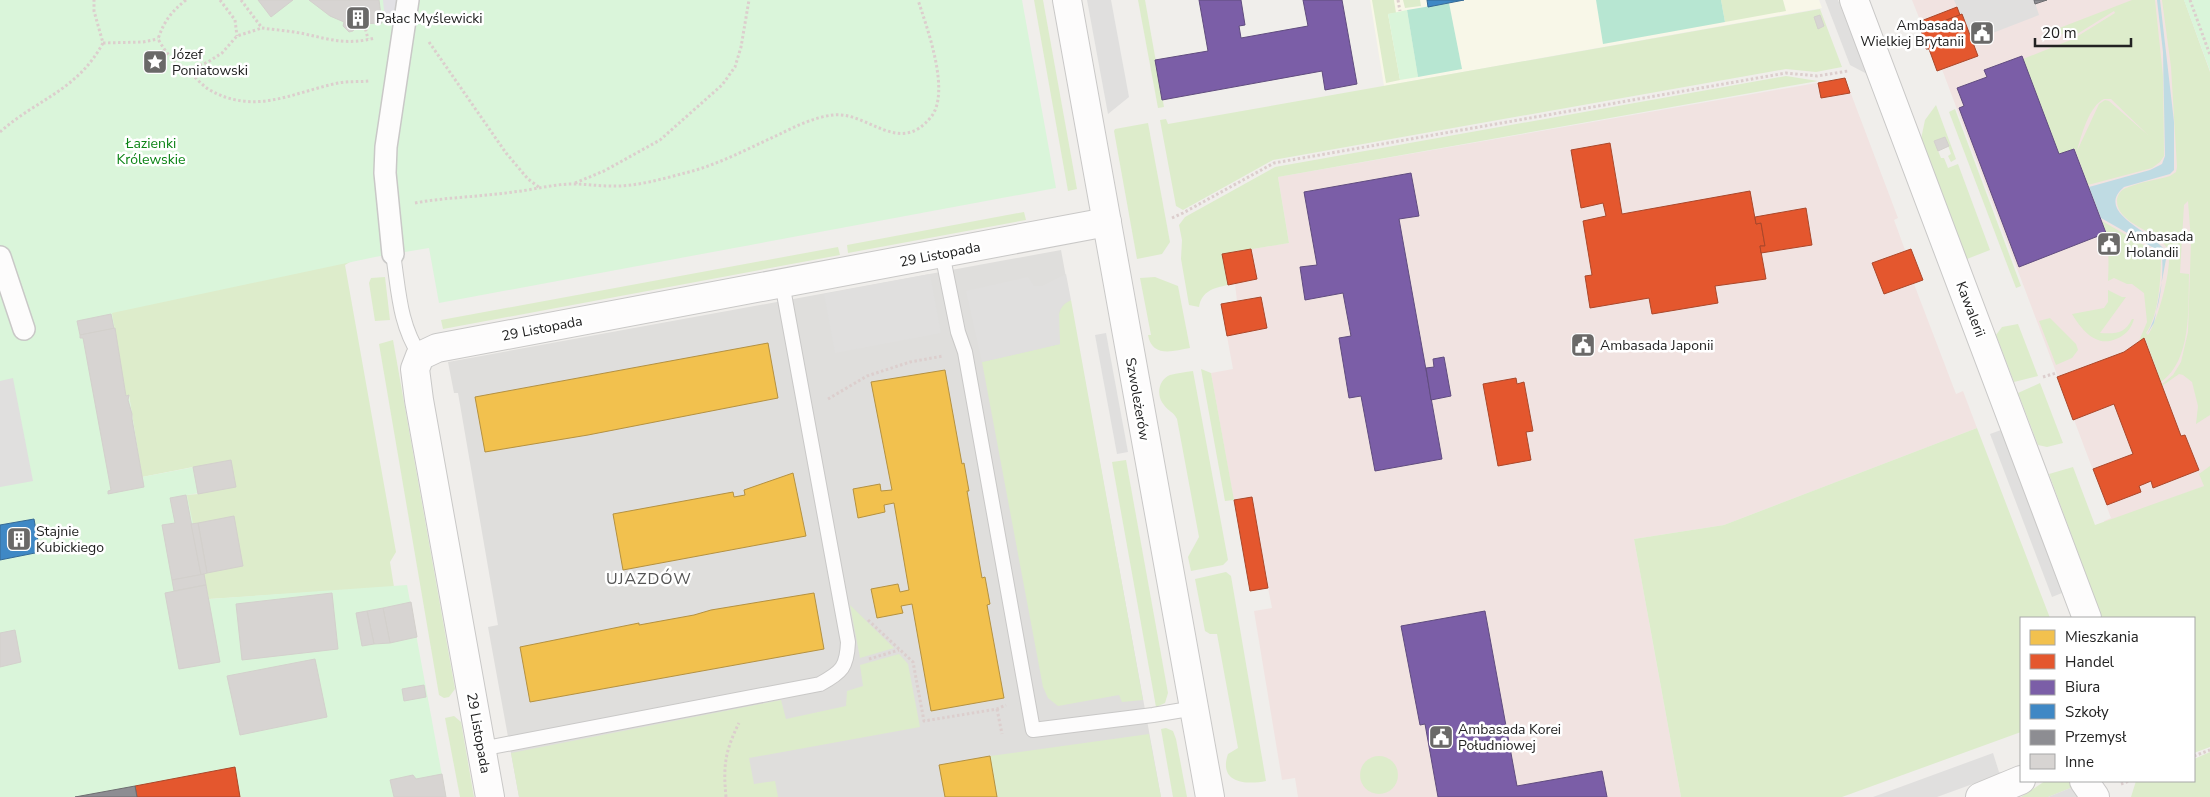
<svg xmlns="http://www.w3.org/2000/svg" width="2210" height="797" viewBox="0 0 2210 797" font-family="'Nunito Sans',sans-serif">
	<rect width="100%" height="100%" fill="#f0eeeb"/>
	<path fill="#dfdedc" d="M1061,250l100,547h-642l-31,-170 10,-2 -40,-232h-4l-6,-31z"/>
	<g fill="#f1e3e1">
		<path d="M1912,0h272l26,72v412l-106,39v-2l7,-3 -168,-446 -1,-2 -5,1 -8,-22h-3l-4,-10 3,-2 -4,-7 2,-1 -1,-4z"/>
		<path d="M1845,78l53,140 -4,2 11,30 6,-1 12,31 -9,4 42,110 7,-3 14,37 -253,97 -90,14 47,258h-383l-3,-19 -13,2 -28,-169 18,-3 -4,-20 -18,3 -39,-218 22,-4 -12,-65 16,-3 -2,-17 -7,1 -6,-31 67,-11 -11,-66z"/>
	</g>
	<path fill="#f8f7e8" d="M1370,0h449l3,8 -438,78z"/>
	<g fill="#ddeccb" fill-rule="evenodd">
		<path d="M1034,0h9l34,189 -9,2z"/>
		<path d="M1138,0h7l19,107 -6,1z"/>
		<path d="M1372,0h22l2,13 -8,1 12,66 -14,3z"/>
		<path d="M1403,0h17l1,6 -16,2z"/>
		<path d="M1721,0h62l3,11 -61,11z"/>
		<path d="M2132,0h23l8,76 1,80 -4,6 -8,6 -64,17 -13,-36 -16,5 -36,-95 50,-20 42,-26 -1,-2 -40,25 -25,-4zM2104,99h7l37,36 -39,-34 -4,-1 -6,4 -22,47c4,-15 12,-45 27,-52z"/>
		<path d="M2162,0h22l26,72v343l-14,9 2,-18 -6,-24 -9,-7 -4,-1 -17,12v-2l11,-9 8,-13 7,-30 3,-91 -3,-40 -4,4 -4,68 9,1c-1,34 3,86 -28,108l-16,-44 -6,3 8,-19 -3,-29 -12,-9h-5l-13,-6 -6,3c1,-21 1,-40 -6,-60l59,34c0,22 -2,61 -15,78l2,2c9,-12 27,-74 19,-87 -10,-18 -52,-24 -50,-49 1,-5 4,-9 9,-11 14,-6 30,-8 44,-12l6,-4 1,-5 -6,-100z"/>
		<path d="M1820,9l22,58 -26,5 -30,-3 -513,91 -90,50 -7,-4 -16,-86 6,-1 2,5z"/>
		<path d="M1786,76l32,5 -540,96 11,66 -66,11 5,31c-15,3 -26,6 -29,22l-10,-2 -8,-46 1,-19 -3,-15 6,-8 90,-50z"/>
		<path d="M1936,105l20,54 -5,3 -3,-6 3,-2 -6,-17 -11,4 7,17h3l4,10 10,-4 32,86 -23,9 -46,-120 4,-19z"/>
		<path d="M1955,109l66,177 -5,2 -67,-176z"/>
		<path d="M1148,123l22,119 -8,12 -25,5 -23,-128 1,-2z"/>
		<path d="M0,139l350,123 -5,3 51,287 -6,10 4,25 -185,12 -23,-104 12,-1 -5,-27 -51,10 -13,-82 -3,1 -11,-67z"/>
		<path d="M1024,212l2,8 -178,33 -1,-8z"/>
		<path d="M838,247l2,8 -397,74 -2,-9z"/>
		<path d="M385,277l5,43 -15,1 -6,-38 2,-5z"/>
		<path d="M1155,277l23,9 12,62c-17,3 -38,10 -42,-13h3l-11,-57z"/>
		<path d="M2108,290l14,7h4l-26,36c15,1 25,1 32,-14h2c-3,10 -8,16 -18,20 -20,9 -35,-10 -44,-25l32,-6 4,-6z"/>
		<path d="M1071,300l72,400 -21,2 -3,-7 -61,11 -10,-8 -5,-11 -61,-325 78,-18c-1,-17 -7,-36 11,-44z"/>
		<path d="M2050,318l26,26 2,6 -6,8 -16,7 -17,-44z"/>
		<path d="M2018,324l20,52 -24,6 -18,-47 6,-8z"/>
		<path d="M393,340l62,349 -6,8 -5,1 -5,-3 -60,-351z"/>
		<path d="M1201,369l10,4 23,127 -9,1z"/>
		<path d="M1193,371l35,189 -5,5 -32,6 -3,-14 11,-20 -22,-118c-3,-7 -9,-8 -13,-14 -8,-9 -6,-25 6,-30 7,-2 16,-3 23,-4z"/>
		<path d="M2040,383l23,60 -16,4 -9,-2 -20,-52z"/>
		<path d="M1977,428l73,190h-29v114l-179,65h-161l-47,-258 90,-14z"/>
		<path d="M1126,460l42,233 -3,10 -9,4 -44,-245z"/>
		<path d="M2210,466v281l-16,6v-135h-92l-53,-144 24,-7 22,58 109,-39 -5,-12z"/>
		<path d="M1226,572l5,4 35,205c-20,4 -48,2 -38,-27l10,-6 -21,-114h-7l-5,-3 -10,-52z"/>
		<path d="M850,605l44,43 -34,10z"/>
		<path d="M899,654l9,10 12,63 -171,31 5,26 21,-3 3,16h-259l-8,-44 270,-53 5,19 60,-13 1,-15 16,-5 -3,-21z"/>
		<path d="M454,716l7,6 13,75h-14l-15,-79z"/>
		<path d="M1166,728l7,3 3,8 11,58h-14l-12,-68z"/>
		<path d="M1149,734l12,63h-164l-7,-41z"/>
		<path d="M2210,752v45h-79l5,-16h58v-22z"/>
		<circle cx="1379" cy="775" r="19"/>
		<path d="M2045,781h25l3,6 -25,10h-27z"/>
	</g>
	<g fill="#daf5da">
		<path d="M0,0h1022l34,188 -617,115 -10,-55 -54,9 -263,56 14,82h3l13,82 89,-17 5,27 -49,8 22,104 198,-14 39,212h-446z"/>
		<path d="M2184,0h26v71z"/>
		<path d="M1407,10l11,67 -18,3 -12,-66z"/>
	</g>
	<g fill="#b7e6d2">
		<path d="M1596,0h125l4,22 -122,22z"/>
		<path d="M1449,3l13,66 -44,8 -11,-67z"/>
	</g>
	<g fill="#e0dfde">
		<path d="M1087,0h24l18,97 -21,17z"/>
		<path d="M1825,0h13l29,74 -17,-9z"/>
		<path d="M1954,0h80l5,15 -67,26z"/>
		<path d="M930,274l11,59 -106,20 -11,-59z"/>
		<path d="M1066,274l5,26 -8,4 -4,7 1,33 -78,18 -16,-71 62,-14 6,9h8z"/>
		<path d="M1106,333l22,119 -11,2 -22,-119z"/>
		<path d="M13,378l20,103 -33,6v-106z"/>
		<path d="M2001,430l61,163 -10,4 -62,-163z"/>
		<path d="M1993,753l6,19 4,1 -66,24h-64z"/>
		<path d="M2073,787l7,10h-32z"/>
	</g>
	<path fill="#e2e1e5" d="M383,0h35l-4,26 -29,-4z"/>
	<path fill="#bfdbe3" d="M2157,0h3l14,122v48l-4,4 -46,13c-32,27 35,46 43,67l-13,69 -7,11c12,-20 17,-54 15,-78l-3,-5 -58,-33 -12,-31 61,-17 12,-6 3,-8 -2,-104z"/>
	<g fill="#f2c14e" stroke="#b49141">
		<path d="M768,343l10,55 -190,37 -103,17 -10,-55z"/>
		<path d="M945,370l17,94 2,-1 5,28h-2l15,87 3,-1 5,27 -3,1 17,93 -73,13 -19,-107 -11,2 2,7 -26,5 -6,-29 27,-5 2,8 9,-2 -15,-87 -10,2 1,7 -27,6 -5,-29 27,-5 1,7 11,-1 -21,-108z"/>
		<path d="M793,473l13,63 -183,34 -10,-56 120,-22 1,5 11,-2 -1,-5z"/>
		<path d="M814,593l10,56 -294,53 -10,-55 119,-24v2l55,-10 17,-5z"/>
		<path d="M990,756l7,41h-52l-6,-32z"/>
	</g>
	<g fill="#e4572e" stroke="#aa472a">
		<path d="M1957,7l3,8 -37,14 -2,-8z"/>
		<path d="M1962,14l16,42 -41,15 -8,-22h-3l-5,-19z"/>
		<path d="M1845,78l5,15 -29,5 -3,-15z"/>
		<path d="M1610,143l12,71 128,-23 6,33 5,-1 4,23h-5l6,33 -51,7 3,17 -66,11 -3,-16 -59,10 -5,-32 7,-1 -9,-54 23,-5 -3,-13 -22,5 -10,-58z"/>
		<path d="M1806,208l6,37 -51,8 -1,-7h5l-4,-23 -5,1 -1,-7z"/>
		<path d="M1251,249l6,30 -29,6 -6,-31z"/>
		<path d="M1911,249l12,31 -39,14 -12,-31z"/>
		<path d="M1261,297l6,31 -40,8 -6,-32z"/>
		<path d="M2144,338l37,98 4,-1 14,35 -46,18 -2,-7 -7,3 -5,2 2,6 -34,13 -14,-36 40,-15 -19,-50 -41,16 -16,-43 67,-25z"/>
		<path d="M1516,378l1,6 7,-2 9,49 -7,1 5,28 -33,6 -15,-82z"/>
		<path d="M1252,497l16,91 -18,3 -16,-91z"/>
		<path d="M235,767l5,30h-103l-2,-11z"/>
	</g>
	<g fill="#7b5ea7" stroke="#604c7f">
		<path d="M1199,0h42l4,25 -6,1 2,12 67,-12 -5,-26h39l15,84 -32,6 -3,-19 -160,29 -7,-40 53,-9z"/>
		<path d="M2022,56l37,98 15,-5 32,84 -87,34 -60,-159 5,-2 -7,-18 30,-11 -3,-7z"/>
		<path d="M1411,173l8,43 -20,3 43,240 -67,12 -14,-75 -12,2 -10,-60 12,-2 -8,-43 -38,7 -5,-33 17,-2 -13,-73z"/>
		<path d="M1444,357l7,39 -20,4 -5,-32 8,-1 -1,-8z"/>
		<path d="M1485,611l32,175 85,-15 5,26h-169l-13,-73 -5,1 -19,-99z"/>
	</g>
	<g fill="#3f88c5" stroke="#366994">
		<path d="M1427,0h37l-36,7z"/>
		<path d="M34,519l6,33 -40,8v-35z"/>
	</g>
	<g fill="#8d8d92" stroke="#6d6d70">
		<path d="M2034,0h13l-12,4z"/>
		<path d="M135,786l2,11h-62z"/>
	</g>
	<g fill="#d7d4d2" stroke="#d3d0cc">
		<path d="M258,0h35l-22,17z"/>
		<path d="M309,0h70l3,23 -25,1 -4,7 -4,1 -6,-6 1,-4 -14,-6z"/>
		<path d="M1820,15l4,11 -6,3 -4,-12z"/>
		<path d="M1945,137l4,9 -11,5 -4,-10z"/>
		<path d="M111,314l3,15 -34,6 -3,-14z"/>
		<path d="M115,328l11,68 3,-1 -1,5 4,14v5l12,68 -36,7v-3l3,-1 -28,-152h-3v-3z"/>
		<path d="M231,460l5,27 -38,7 -5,-27z"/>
		<path d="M186,495l15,80 -29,5 -10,-55 13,-2 -5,-25z"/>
		<path d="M234,516l9,50 -36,7 -9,-50z"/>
		<path d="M198,523l9,50 -6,2 -10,-51z"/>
		<path d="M204,574l2,11 -32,6 -2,-11z"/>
		<path d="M206,585l14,77 -41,7 -14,-76z"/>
		<path d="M332,593l6,56 -96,11 -6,-56z"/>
		<path d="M411,602l6,35 -27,6 -7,-35z"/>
		<path d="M383,608l7,35 -16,1 -7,-33z"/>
		<path d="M367,611l7,33 -12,2 -6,-33z"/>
		<path d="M15,630l6,32 -21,5v-34z"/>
		<path d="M315,659l12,58 -87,18 -13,-59z"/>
		<path d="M424,685l2,12 -22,4 -2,-12z"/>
		<path d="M442,774l4,23h-52l-4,-17 23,-5 3,4z"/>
	</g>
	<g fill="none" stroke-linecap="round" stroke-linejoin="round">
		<defs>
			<g id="service">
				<path d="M942,253l16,79 7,20 68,378 120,-15 42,-7"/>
				<path d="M393,254c6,38 6,69 27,102"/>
				<path d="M481,749l339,-65c22,-12 27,-17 28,-42l-66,-359"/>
			</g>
			<g id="pedestrian">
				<path d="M393,254l-8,-81 1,-26 22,-147"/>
				<path d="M0,257l24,72"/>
			</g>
			<g id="minor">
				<path d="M1854,0l233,618"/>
				<path d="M2084,781l11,16"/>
				<path d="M490,797l-71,-397 -4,-31 5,-13 17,-8 670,-126"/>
				<path d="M1980,797l41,-17"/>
			</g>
			<path id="tertiary" d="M1067,0l143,797"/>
		</defs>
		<use href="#service" stroke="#c9c8c7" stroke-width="16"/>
		<use href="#pedestrian" stroke="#c9c8c7" stroke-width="24"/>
		<use href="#minor" stroke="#c9c8c7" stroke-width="30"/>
		<use href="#tertiary" stroke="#c9c8c7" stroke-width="30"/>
		<g stroke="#dccecd" stroke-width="3" stroke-dasharray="2.5 2.5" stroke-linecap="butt">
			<path d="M186,0c-14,11 -22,21 -28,39 8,14 16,24 30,31l20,-8 14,-9 15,-17 25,-8"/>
			<path d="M220,0l15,20 2,16"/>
			<path d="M241,0l21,28c14,2 29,3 43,6 27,6 42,11 70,4"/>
			<path d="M1398,0l2,11"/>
			<path d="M2190,0l20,55"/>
			<path d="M357,27h8l3,12"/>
			<path d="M429,42l77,111 22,26 12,9"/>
			<path d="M103,43l40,-1 15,-3"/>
			<path d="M188,70c6,6 13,14 20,19 46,27 83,4 130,-6 10,-2 21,-1 31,-2"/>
			<path d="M0,132c37,-33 77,-41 103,-89l-9,-32v-11"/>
			<path d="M575,183l29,-12 56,-31 62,-55 13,-18 6,-20 8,-47"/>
			<path d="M415,203c32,-6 65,-6 98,-11 20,-2 40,-8 60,-8 13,0 25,2 38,2 24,1 51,-7 74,-13 33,-8 64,-25 95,-39 16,-8 35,-17 53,-19 35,-4 66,42 98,2 20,-25 -4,-89 -13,-117"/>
			<path d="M1172,218l11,-5 91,-50 512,-90 31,3 31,-5"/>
			<path d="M2043,377l13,-4"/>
			<path d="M828,399l39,-23 43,-14 33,-6"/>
			<path d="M868,620l45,42 11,59 73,-12 9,-4"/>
			<path d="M869,659l30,-9"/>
			<path d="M997,709l5,25"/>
			<path d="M2194,756l16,-6"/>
			<path d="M2121,784l8,-3"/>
			<path d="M726,797c-3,-31 -1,-46 13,-74"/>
		</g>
		<use href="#service" stroke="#fdfcfc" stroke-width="14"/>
		<use href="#pedestrian" stroke="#fdfcfc" stroke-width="21"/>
		<use href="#minor" stroke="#fdfcfc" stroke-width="28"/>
		<use href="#tertiary" stroke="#fdfcfc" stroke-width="28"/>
	</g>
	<defs>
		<symbol id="building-square" viewBox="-11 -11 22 22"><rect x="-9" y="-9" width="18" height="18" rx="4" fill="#6a6968" stroke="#fff"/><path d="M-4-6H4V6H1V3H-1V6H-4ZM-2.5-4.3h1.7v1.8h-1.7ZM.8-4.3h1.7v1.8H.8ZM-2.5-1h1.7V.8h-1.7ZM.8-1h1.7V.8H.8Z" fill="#fff"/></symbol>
		<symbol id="civic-square" viewBox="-11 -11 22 22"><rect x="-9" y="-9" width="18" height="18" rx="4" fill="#6a6968" stroke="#fff"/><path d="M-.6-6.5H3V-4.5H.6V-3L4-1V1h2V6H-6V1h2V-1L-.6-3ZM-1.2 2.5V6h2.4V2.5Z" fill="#fff"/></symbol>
		<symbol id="sight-square" viewBox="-11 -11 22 22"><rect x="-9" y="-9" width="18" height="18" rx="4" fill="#6a6968" stroke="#fff"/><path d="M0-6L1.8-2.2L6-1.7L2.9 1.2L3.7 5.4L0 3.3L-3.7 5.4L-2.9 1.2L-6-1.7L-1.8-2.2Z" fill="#fff"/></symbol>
	</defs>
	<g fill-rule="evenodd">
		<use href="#building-square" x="344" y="4" width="28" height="28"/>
		<use href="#civic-square" x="1968" y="19" width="28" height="28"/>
		<use href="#sight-square" x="141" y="48" width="28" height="28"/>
		<use href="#civic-square" x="2095" y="230" width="28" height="28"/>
		<use href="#civic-square" x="1569" y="331" width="28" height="28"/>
		<use href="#building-square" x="5" y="525" width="28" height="28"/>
		<use href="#civic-square" x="1427" y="723" width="28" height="28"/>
	</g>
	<g text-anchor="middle" stroke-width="5" stroke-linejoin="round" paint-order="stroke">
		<g font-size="14" fill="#222" stroke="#fff" text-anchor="start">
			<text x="376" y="23">Pałac Myślewicki</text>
			<text x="1964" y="30" text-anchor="end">Ambasada<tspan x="1964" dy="16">Wielkiej Brytanii</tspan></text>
			<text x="172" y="59">Józef<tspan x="172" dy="16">Poniatowski</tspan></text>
			<text x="2126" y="241">Ambasada<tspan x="2126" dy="16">Holandii</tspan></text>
			<text x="1600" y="350">Ambasada Japonii</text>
			<text x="36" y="536">Stajnie<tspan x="36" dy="16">Kubickiego</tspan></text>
			<text x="1458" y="734">Ambasada Korei<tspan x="1458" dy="16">Południowej</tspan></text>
		</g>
		<g font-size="14" fill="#0c8416" stroke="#fff">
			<text x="151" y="148">Łazienki<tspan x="151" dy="16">Królewskie</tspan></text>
		</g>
		<g font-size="14" fill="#222" stroke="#fff">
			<text transform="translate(940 254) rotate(-11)" y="5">29 Listopada</text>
			<text transform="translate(1971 309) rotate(69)" y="5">Kawalerii</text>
			<text transform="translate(542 328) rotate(-11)" y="5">29 Listopada</text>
			<text transform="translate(1138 399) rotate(80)" y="5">Szwoleżerów</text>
			<text transform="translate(479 733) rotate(80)" y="5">29 Listopada</text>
		</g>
		<g font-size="16" letter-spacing="1" fill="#555" stroke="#fff">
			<text x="649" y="584">UJAZDÓW</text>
		</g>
	</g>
	<rect x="2020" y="617" width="175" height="165" fill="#ffffff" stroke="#a7a7a7"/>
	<rect x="2030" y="630" width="25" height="15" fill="#f2c14e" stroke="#a7a7a7"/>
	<text x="2065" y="642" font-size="15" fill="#222222">Mieszkania</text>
	<rect x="2030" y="654" width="25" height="15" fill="#e4572e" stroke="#a7a7a7"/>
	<text x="2065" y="667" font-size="15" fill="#222222">Handel</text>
	<rect x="2030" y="680" width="25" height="15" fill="#7b5ea7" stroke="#a7a7a7"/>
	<text x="2065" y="692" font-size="15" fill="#222222">Biura</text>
	<rect x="2030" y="704" width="25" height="15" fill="#3f88c5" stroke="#a7a7a7"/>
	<text x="2065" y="717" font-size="15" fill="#222222">Szkoły</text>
	<rect x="2030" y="730" width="25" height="15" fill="#8d8d92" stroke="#a7a7a7"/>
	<text x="2065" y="742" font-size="15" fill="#222222">Przemysł</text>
	<rect x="2030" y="754" width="25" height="15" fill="#d7d4d2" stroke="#a7a7a7"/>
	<text x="2065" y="767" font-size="15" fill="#222222">Inne</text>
	<path d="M2035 38v8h96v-8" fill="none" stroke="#222222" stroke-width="2.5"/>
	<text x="2042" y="38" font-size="15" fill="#222222" stroke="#ffffff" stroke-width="4" paint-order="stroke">20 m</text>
</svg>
